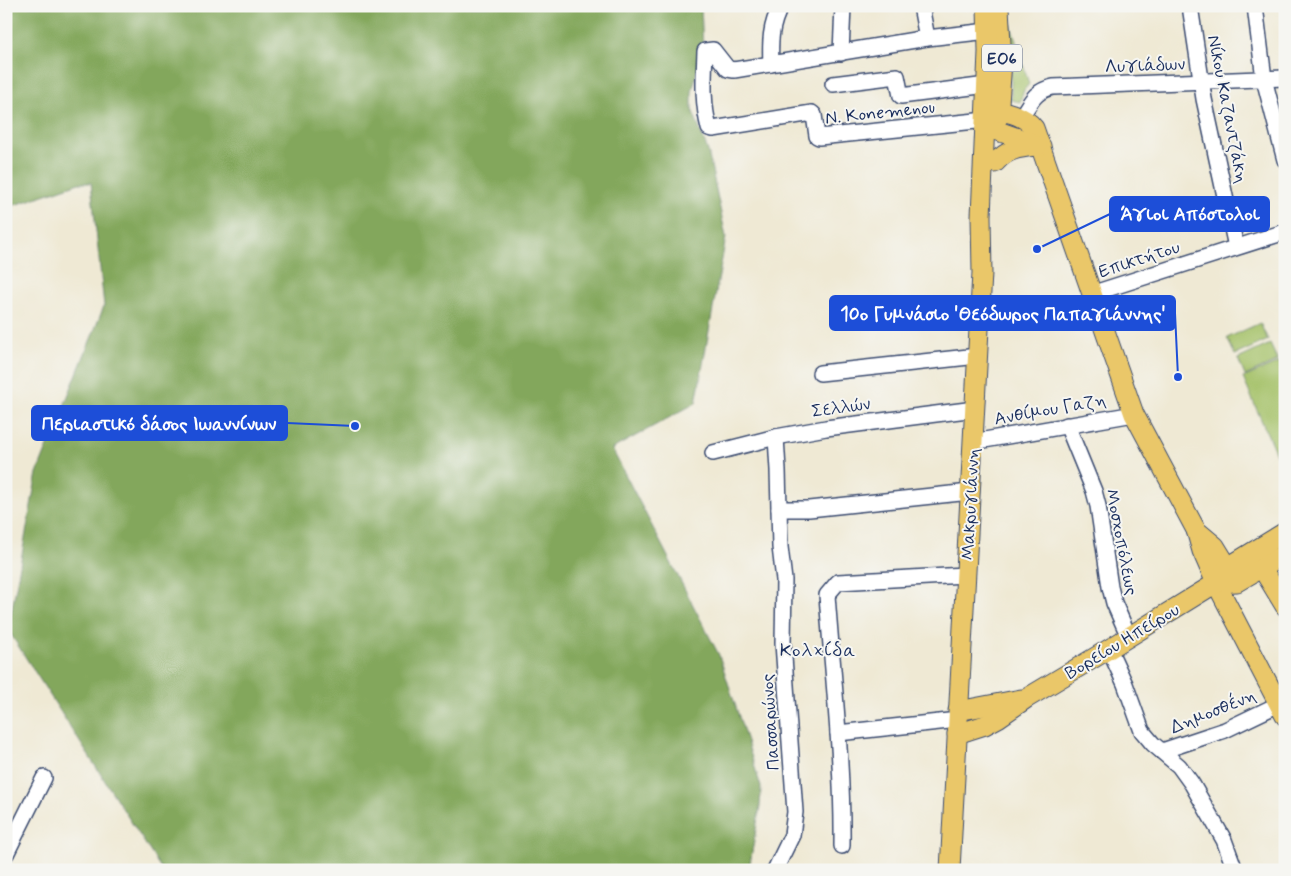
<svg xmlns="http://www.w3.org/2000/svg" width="1291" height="876" viewBox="0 0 1291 876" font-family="Mynerve,sans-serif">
	<rect width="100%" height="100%" fill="#f6f6f2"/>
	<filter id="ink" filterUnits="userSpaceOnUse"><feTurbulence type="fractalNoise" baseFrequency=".02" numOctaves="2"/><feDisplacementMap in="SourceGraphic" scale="10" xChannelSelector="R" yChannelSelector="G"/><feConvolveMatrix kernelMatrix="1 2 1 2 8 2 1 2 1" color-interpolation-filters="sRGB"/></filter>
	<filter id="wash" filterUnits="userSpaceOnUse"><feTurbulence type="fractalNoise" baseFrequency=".0096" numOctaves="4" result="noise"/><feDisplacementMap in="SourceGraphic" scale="20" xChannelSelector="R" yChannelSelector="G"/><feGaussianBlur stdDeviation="1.12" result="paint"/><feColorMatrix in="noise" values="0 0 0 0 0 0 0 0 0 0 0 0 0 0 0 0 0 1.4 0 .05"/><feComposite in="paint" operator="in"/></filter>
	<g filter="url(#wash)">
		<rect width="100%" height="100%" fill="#efe9d4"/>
		<g fill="#a4c168" stroke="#607863">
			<path d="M1009,19l20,65 -5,6 -4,12 -9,-2v-39z"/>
			<path d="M1260,323l8,17 -33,15 -8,-17z"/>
			<path d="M1270,344l8,17 -33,15 -7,-17z"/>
			<path d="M1285,360v101l-5,2 -37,-85z"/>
		</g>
		<path fill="#83a75c" stroke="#4f6b5d" d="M6,6h695l2,42 -11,44v17l16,42 18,86 -30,166 -84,46 107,206 25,77 17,55 -1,19 -11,64h-587l-154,-240 29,-157 67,-167 -13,-123h-12l-73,25z"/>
	</g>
	<g filter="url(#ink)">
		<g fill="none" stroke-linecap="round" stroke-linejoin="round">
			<defs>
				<g id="minor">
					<path d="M921,6l6,32"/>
					<path d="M1190,6l14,93 32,148"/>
					<path d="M1255,6l9,73 21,81"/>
					<path d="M841,53l2,-47"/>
					<path d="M771,64c-1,-21 -1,-39 10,-58"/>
					<path d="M833,84l64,-8 4,20 86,-11"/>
					<path d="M1021,117c10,-15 13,-26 32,-30l232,-9"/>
					<path d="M986,120l-167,17 -2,-1 -3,-21 -2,-2 -99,16 -4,-1c-7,-27 -5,-50 -4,-77l8,-1 15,19 6,1 193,-32 61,-7"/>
					<path d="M1091,294l194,-62"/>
					<path d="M820,373l158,-17"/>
					<path d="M1067,425l27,66 4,15 12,81 4,16 15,34"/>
					<path d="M973,442l161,-28"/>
					<path d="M713,453l63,-16 50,-9 149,-19"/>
					<path d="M779,509h30l161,-17"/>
					<path d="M1109,649l16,35 17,47 11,13 26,22 13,18 32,56 11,30"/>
					<path d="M838,733l120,-13"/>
					<path d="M1162,751l63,-21 54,-26"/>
					<path d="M842,846c1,-84 -9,-168 -15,-251l11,-13 127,-7"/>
					<path d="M6,854l38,-76"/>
					<path d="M775,870l17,-35 3,-23 -12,-169 1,-63 -4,-33 -2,-77 -2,-33"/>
				</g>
				<g id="major">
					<path d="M987,109c17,2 36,5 47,19l100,286 62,116 6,21 14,32 69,133"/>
					<path d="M998,118l4,-57 -3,-53"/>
					<path d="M985,129l13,2 43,15"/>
					<path d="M995,163c12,-14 24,-15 42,-17"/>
					<path d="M1196,530l19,16 19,31"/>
					<path d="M1268,555l-3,18 20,33"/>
					<path d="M1216,583l21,-1 48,-28"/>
					<path d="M958,711l63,-12"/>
					<path d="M957,734l28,-9 13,-7 29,-20 82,-49 107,-66 12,-16 57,-35"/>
					<path d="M950,870l32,-597 -1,-57 7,-164 -1,-46"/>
				</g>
			</defs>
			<use href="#minor" stroke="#3b4b70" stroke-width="18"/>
			<use href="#major" stroke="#3b4b70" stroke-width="21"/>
			<use href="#minor" stroke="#fff" stroke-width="15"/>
			<use href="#major" stroke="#eac769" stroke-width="19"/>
		</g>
	</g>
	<g text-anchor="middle" stroke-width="4" stroke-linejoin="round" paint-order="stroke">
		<rect fill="#f6f6f2" stroke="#5d6b8a" stroke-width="1" x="982" y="44.5" width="40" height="27" rx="4"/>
		<g font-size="16" font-weight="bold" fill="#1b2f5e">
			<text x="1002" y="64">ΕΟ6</text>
		</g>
		<g font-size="18" fill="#1b2f5e" stroke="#f6f6f2">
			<text transform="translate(1145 65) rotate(-2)" y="6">Λυγιάδων</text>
			<text transform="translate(1228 109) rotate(79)" y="6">Νίκου Καζαντζάκη</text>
			<text transform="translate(880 112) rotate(-6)" y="6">N. Konemenou</text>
			<text transform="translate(1139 259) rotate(-18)" y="6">Επικτήτου</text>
			<text transform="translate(841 407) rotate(-8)" y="6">Σελλών</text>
			<text transform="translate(1050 409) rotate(-10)" y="6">Ανθίμου Γαζη</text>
			<text transform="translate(970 504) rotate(-87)" y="6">Μακρυγιάννη</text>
			<text transform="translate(1122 542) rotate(79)" y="6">Μοσχοπόλεως</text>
			<text transform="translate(1122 641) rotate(-31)" y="6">Βορείου Ηπείρου</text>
			<text transform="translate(1213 711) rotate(-22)" y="6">Δημοσθένη</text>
			<text transform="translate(770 722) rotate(-94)" y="6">Πασσαρώνος</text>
		</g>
		<g font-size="19" letter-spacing="1" fill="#1b2f5e" stroke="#f6f6f2">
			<text x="818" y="656">Κολχίδα</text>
		</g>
	</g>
	<path fill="none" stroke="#1d4ed8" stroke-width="2" d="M1037 249L1110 214M1178 377L1175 313M355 426L287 423"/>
	<g fill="#1d4ed8" stroke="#f6f6f2" stroke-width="2">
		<circle cx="1037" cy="249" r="5"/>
		<circle cx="1178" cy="377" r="5"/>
		<circle cx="355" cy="426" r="5"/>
	</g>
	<g fill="#1d4ed8" stroke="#1d4ed8" stroke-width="2">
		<rect x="1110" y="197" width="159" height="34" rx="5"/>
		<rect x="830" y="296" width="345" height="34" rx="5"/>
		<rect x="32" y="406" width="255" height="34" rx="5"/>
	</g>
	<g font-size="19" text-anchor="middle" font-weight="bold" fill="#fff">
		<text x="1190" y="220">Άγιοι Απόστολοι</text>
		<text x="1003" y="320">10ο Γυμνάσιο 'Θεόδωρος Παπαγιάννης'</text>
		<text x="159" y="430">Περιαστικό δάσος Ιωαννίνων</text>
	</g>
	<rect width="1291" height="876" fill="none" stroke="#f6f6f2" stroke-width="25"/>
</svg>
